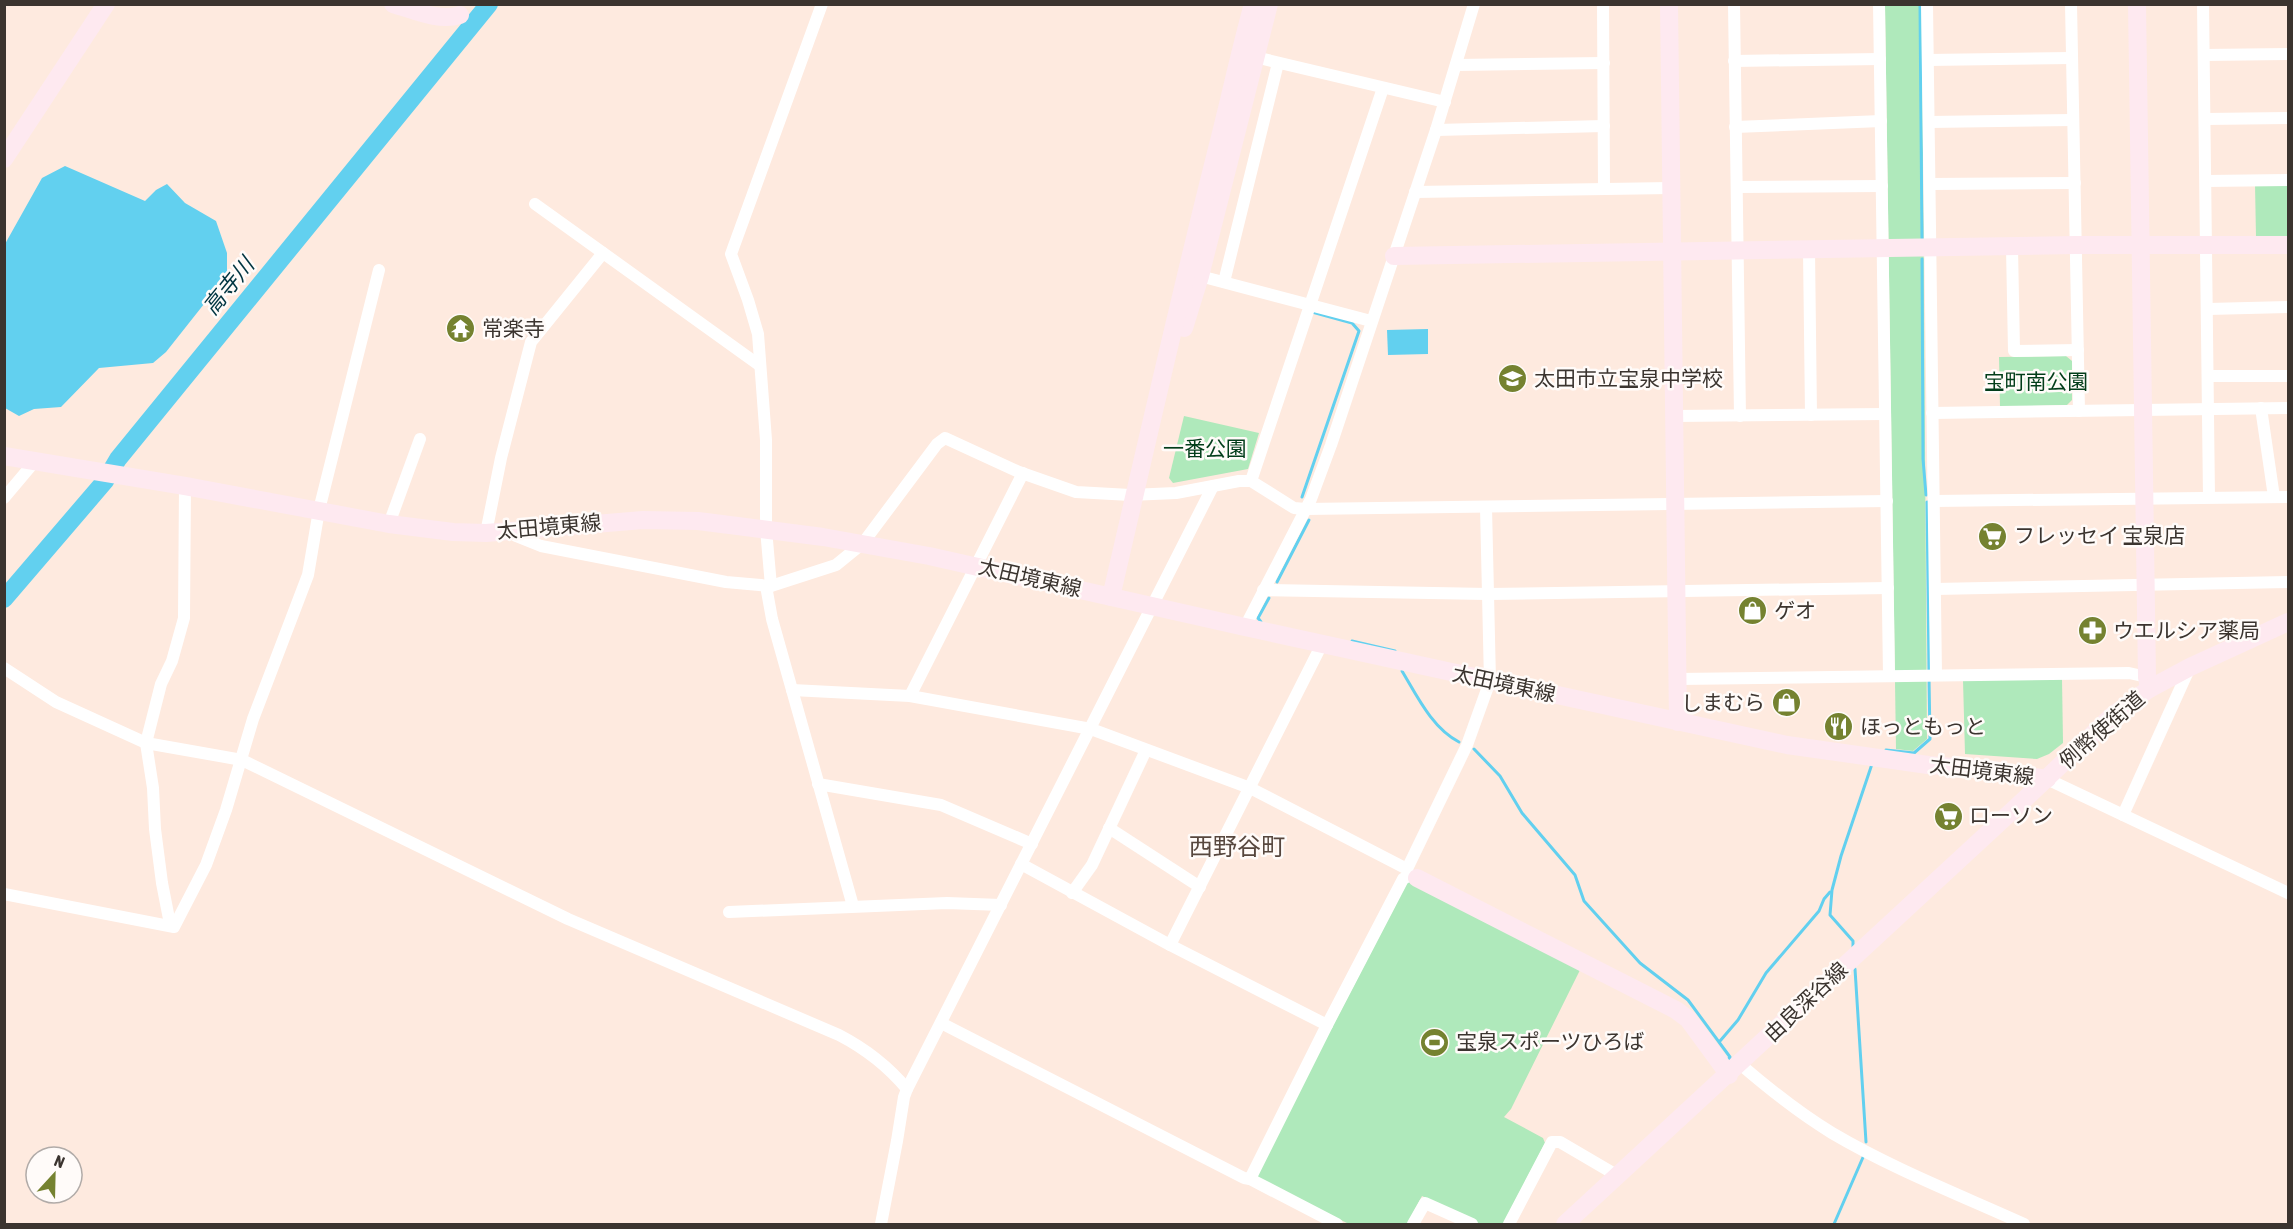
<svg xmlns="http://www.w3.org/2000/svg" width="2293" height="1229" viewBox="0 0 2293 1229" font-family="'Asap Condensed','Noto Sans JP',sans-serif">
	<rect width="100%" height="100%" fill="#feeadf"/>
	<g fill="#afe9bb">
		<path d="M1885,5h37l5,734 -14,12 -17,-2z"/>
		<path d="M2288,183v54h-32l-1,-53z"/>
		<path d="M2066,356l6,5v39l-5,5 -67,2 -1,-50z"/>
		<path d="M1184,416l75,17 -11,36 -75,14 -4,-5z"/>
		<path d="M2062,678l1,65 -14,11 -12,5 -72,-5 -2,-74z"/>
		<path d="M1408,881l172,89 -69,139 -7,8 39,21 2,5 -42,81h-24l-57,-28 -15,28h-58l-91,-45 -2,-5z"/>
	</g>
	<g fill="#62d0ef">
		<path d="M65,166l80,35 11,-11 11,-6 18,19 31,18 11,32v22l-61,77 -13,11 -54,5 -38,39 -27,2 -15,7 -14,-8v-164l37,-66z"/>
		<path d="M1428,329v25l-40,1 -1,-25z"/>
	</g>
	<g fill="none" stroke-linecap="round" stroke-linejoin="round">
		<g stroke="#62d0ef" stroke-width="3">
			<path d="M1920,5l2,235"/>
			<path d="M1922,259l1,200 3,36"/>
			<path d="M1302,497l57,-166 -7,-8 -40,-11"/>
			<path d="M1927,502l2,170"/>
			<path d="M1277,582l32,-62"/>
			<path d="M1261,622l-3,-4 11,-20"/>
			<path d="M1352,641l43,10"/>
			<path d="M1402,671c15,25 30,57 57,71"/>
			<path d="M1474,749l26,27 22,37 53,62 9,26 56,62 48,37 42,57 -3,4"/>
			<path d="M1886,750l28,3 16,-14 -1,-61"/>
			<path d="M1853,947v-6l-23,-26 2,-25 9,-34 31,-92"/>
			<path d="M1855,969l11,173"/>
			<path d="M1720,1041l18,-21 28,-47 53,-62 5,-12 6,-7"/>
			<path d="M1834,1224l30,-69"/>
		</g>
		<path stroke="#62d0ef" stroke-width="18" d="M4,599l101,-118 13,-22 371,-455"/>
		<g stroke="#fff" stroke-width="12">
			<path d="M1603,4l1,185"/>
			<path d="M1734,4l6,412"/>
			<path d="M1879,4l10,671"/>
			<path d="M1927,4l9,671"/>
			<path d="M2071,4l8,407"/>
			<path d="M2203,4l6,493"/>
			<path d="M2204,55l84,-1"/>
			<path d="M1255,57l190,45"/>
			<path d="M1928,60l144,-2"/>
			<path d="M1734,61l146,-2"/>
			<path d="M1456,65l148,-2"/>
			<path d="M2205,119l83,-1"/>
			<path d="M1929,122l144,-2"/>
			<path d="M1735,127l146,-6"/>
			<path d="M1436,130l168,-4"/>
			<path d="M2206,181l82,-1"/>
			<path d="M1930,184l145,-1"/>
			<path d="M1737,187l145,-1"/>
			<path d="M1415,192l256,-4"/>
			<path d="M535,204l224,161"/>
			<path d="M2012,247l2,104 64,-1"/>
			<path d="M1809,250l2,165"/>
			<path d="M1200,276l171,45"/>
			<path d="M1224,282l54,-219"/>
			<path d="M2208,309l80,-2"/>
			<path d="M2209,376h79"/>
			<path d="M2261,408l13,89"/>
			<path d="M1932,413l356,-5"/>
			<path d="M1674,416l211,-2"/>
			<path d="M1251,481l132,-393"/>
			<path d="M4,498l32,-38"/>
			<path d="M1934,501l354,-4"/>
			<path d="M389,524l31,-85"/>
			<path d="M511,531l5,5 25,10 185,36 45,4 65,-21 27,-22 74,-99 8,-6 74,34 57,20 54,3 46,-2 63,-12h12l43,27 11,1 582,-8"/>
			<path d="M486,533l15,-75 30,-116 72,-89"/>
			<path d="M766,586l6,33 81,287"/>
			<path d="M771,586l-5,-57v-89l-8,-106 -10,-34 -17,-46 91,-250"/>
			<path d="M1935,589l353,-7"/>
			<path d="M1263,590l225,4 400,-6"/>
			<path d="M1245,627l66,-128 20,-54 105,-315 38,-126"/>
			<path d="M4,668l52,34 90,41 96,17 326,159 271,116c27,14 48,30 68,54"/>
			<path d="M1678,679l451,-6 18,4"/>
			<path d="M792,690l118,6 181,33 159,59 157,81 1,7"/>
			<path d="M910,696l113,-223"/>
			<path d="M2047,779l241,114"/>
			<path d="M818,784l123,21 91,39"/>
			<path d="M2123,815l67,-148"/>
			<path d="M1109,828l91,59"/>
			<path d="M1021,864l149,81 157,80"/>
			<path d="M1407,869l60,-124 23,-64 -4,-174"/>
			<path d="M1072,893l20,-28 54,-115"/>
			<path d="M4,894l170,33 32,-62 20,-55 27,-91 55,-144 11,-65 60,-240"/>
			<path d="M729,912l218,-9 54,2"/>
			<path d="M170,924l-8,-41 -7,-54 -2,-41 -7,-45 15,-59 11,-23 12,-43 1,-132"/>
			<path d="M1170,945l152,-301"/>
			<path d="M941,1023l303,155 6,1"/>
			<path d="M1740,1064c29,25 59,49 92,69 61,36 128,62 192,91"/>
			<path d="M881,1224l16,-83 7,-44 3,-8 306,-603"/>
			<path d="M1337,1224l-87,-45 77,-154 76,-146 5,-3 7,1"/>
			<path d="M1413,1224l12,-21 47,21"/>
			<path d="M1509,1224l43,-82h8l58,34"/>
		</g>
		<g stroke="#fee9f0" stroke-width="18">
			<path d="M393,4c21,6 46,18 67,11"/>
			<path d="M1669,4l9,718"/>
			<path d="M2137,4l10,673 2,12"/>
			<path d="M4,159l102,-155"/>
			<path d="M1394,256l682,-11h212"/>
			<path d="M1184,328l16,-52 69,-272"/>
			<path d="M4,456l181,30 204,38 64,8 33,1 157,-13 55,1 125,16 106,19 316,71 542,118 141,20 64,5 55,9"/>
			<path d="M1111,597c35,-151 69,-302 107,-452 12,-47 22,-94 35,-141"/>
			<path d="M1417,878l259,132 12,9 41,56"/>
			<path d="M1565,1224l461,-426 87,-83 36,-26 41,-22 98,-45"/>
		</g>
	</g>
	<defs>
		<symbol id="temple-disc" viewBox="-11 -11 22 22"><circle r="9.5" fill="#758230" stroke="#fffbf9"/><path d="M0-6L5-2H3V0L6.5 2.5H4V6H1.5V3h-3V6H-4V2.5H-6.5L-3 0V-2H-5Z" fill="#fff"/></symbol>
		<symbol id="school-disc" viewBox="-11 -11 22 22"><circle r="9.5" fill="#758230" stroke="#fffbf9"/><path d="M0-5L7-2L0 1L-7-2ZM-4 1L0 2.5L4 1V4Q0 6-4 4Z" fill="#fff"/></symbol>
		<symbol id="supermarket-disc" viewBox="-11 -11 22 22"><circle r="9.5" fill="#758230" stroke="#fffbf9"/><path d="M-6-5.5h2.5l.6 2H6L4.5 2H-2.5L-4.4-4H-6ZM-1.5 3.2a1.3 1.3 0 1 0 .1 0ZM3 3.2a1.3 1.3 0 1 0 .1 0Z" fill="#fff"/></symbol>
		<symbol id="shop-disc" viewBox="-11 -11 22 22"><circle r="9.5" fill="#758230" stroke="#fffbf9"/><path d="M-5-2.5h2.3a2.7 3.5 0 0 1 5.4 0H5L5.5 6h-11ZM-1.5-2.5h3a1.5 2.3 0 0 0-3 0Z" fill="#fff"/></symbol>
		<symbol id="pharmacy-disc" viewBox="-11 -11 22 22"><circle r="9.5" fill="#758230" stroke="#fffbf9"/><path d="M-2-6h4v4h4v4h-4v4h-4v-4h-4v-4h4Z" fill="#fff"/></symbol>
		<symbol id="restaurant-disc" viewBox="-11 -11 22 22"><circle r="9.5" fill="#758230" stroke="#fffbf9"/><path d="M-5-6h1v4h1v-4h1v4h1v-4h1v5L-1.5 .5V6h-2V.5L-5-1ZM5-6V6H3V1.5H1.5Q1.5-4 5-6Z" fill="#fff"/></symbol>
		<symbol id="stadium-disc" viewBox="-11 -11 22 22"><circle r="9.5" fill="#758230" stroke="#fffbf9"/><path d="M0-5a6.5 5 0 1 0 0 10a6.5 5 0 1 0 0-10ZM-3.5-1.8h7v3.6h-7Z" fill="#fff"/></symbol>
	</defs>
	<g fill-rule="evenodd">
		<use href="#temple-disc" x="444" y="312" width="33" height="33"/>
		<use href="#school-disc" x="1496" y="362" width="33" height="33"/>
		<use href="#supermarket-disc" x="1976" y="520" width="33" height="33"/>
		<use href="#shop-disc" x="1736" y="594" width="33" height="33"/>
		<use href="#pharmacy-disc" x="2076" y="614" width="33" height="33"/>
		<use href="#shop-disc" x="1770" y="686" width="33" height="33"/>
		<use href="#restaurant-disc" x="1822" y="710" width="33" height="33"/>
		<use href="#supermarket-disc" x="1932" y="800" width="33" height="33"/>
		<use href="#stadium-disc" x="1418" y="1026" width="33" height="33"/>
	</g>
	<g text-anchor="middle" stroke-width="5" stroke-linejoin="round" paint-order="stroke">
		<g font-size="21" fill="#3b342f" stroke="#fffbf9" text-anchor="start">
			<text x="482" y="336">常楽寺</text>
			<text x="1534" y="386">太田市立宝泉中学校</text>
			<text x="2014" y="543">フレッセイ 宝泉店</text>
			<text x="1774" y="618">ゲオ</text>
			<text x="2113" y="638">ウエルシア薬局</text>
			<text x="1765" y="710" text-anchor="end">しまむら</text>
			<text x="1860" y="734">ほっともっと</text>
			<text x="1969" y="823">ローソン</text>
			<text x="1456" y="1049">宝泉スポーツひろば</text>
		</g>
		<g font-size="21" fill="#023d1a" stroke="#fffbf9">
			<text x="2036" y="389">宝町南公園</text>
			<text x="1205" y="456">一番公園</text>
		</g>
		<g font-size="21" fill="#3b342f" stroke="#fffbf9">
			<text transform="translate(549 527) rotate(-5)" y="7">太田境東線</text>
			<text transform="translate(1030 578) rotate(13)" y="7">太田境東線</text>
			<text transform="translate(1504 684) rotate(12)" y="7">太田境東線</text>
			<text transform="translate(2102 730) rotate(-41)" y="7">例幣使街道</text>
			<text transform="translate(1982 771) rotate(7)" y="7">太田境東線</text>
			<text transform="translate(1806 1002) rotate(-43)" y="7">由良深谷線</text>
		</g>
		<g font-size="22" font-style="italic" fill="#003440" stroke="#fffbf9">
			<text transform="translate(228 286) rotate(-51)" y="8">高寺川</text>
		</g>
		<g font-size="24" fill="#57473e" stroke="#fffbf9">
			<text x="1237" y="855">西野谷町</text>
		</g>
	</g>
	<rect width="2293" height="1229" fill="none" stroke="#3b342f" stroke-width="12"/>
	<g transform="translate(54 1175) rotate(22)"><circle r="28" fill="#fffbf9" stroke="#b1aba8" stroke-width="1.5"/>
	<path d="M0-4.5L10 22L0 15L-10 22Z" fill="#758230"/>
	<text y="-9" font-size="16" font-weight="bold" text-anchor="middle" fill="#3b342f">N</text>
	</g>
</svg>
